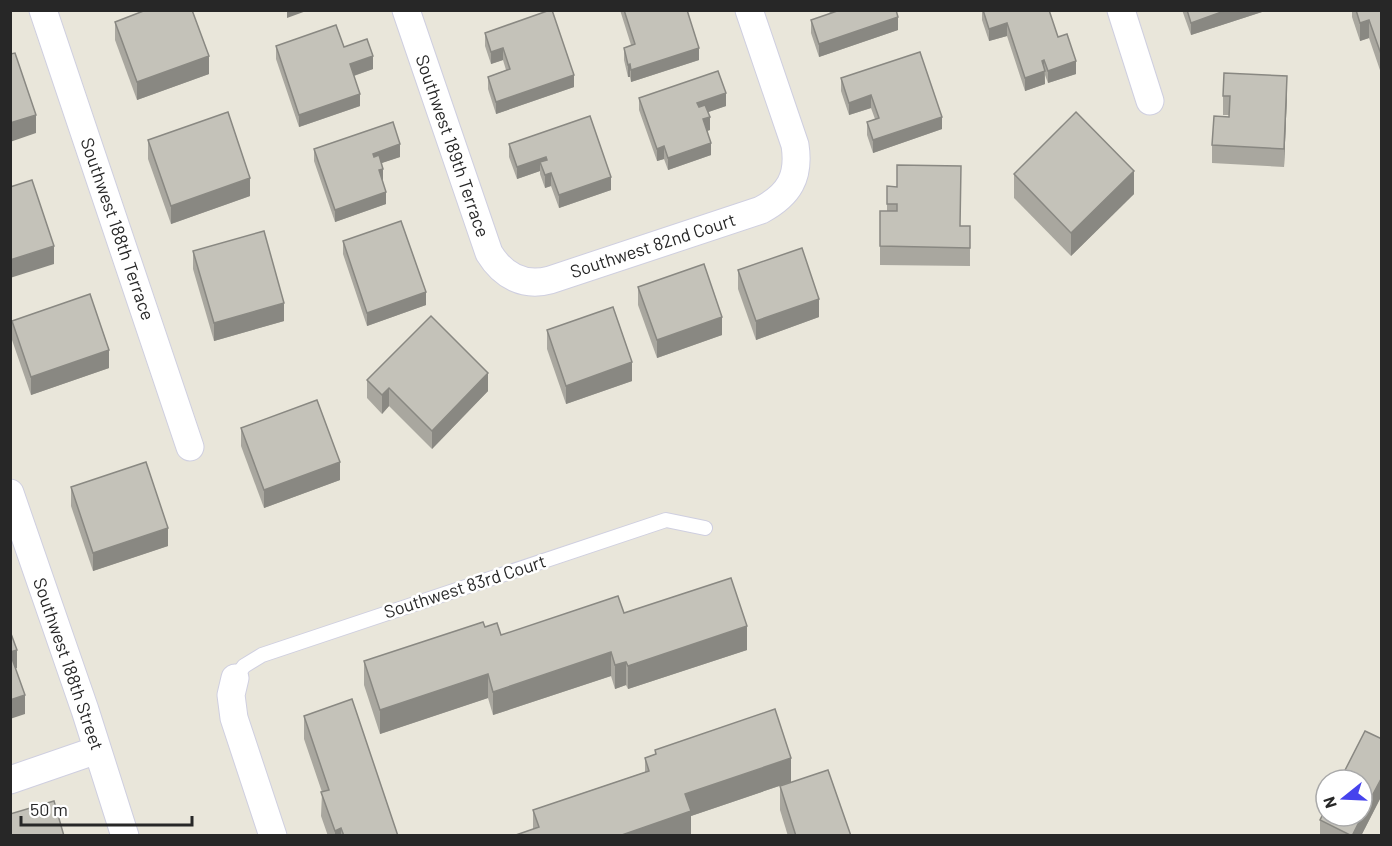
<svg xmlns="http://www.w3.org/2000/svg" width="1392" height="846" viewBox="0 0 1392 846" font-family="Barlow,sans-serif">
	<rect width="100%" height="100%" fill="#e9e6da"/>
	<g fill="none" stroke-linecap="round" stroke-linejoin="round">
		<defs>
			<path id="service" d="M235,678l9,-12 18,-11 404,-135 39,8"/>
			<g id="minor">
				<path d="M43,10l147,437"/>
				<path d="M406,10l83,243c14,23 35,34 61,27l211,-70c28,-15 39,-33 34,-65l-46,-135"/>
				<path d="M1121,10l29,91"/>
				<path d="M10,493l75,217 40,126"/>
				<path d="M235,678l-4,17 3,23 39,118"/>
				<path d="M10,780l87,-30"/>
			</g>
		</defs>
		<use href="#service" stroke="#cfcfe0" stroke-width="16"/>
		<use href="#minor" stroke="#cfcfe0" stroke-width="29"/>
		<use href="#service" stroke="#fff" stroke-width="14"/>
		<use href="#minor" stroke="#fff" stroke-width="27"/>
	</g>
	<g fill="#a9a79f">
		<path d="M620,10h71l-3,2 11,48 -68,22 -1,-5h-2l-4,-17v-12l7,-3z"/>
		<path d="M829,10h67l2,20 -79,27 -8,-24v-13l19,-6z"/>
		<path d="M982,10h67l9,27 18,37 -28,9 -3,-8v9l-20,7 -18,-55 -18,5 -7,-21z"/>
		<path d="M1182,10h80v2l-71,23z"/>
		<path d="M1352,10h30v66l-13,-38 -9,3 -8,-24z"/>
		<path d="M115,22l94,52 -72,26 -22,-60z"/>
		<path d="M485,33l89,54 -78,27 -8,-25v-12l18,-7 -3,-10 -12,4 -6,-18z"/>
		<path d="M276,46l68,1 29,22 -19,7 6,30 -61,21 -23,-68z"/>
		<path d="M841,78l101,51 -69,24 -6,-18v-13l8,-3 -4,-11 -22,7 -8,-24z"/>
		<path d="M1287,94l-3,73 -72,-4v-18l17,-28v-2h-6v-19z"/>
		<path d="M639,98l87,8 -18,6 2,18 -3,1 4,24 -43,15 -4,-11 -7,2 -18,-51z"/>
		<path d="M590,116l21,74 -52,18 -8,-22 -6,2 -5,-14v-3l-23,8 -8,-22v-13z"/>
		<path d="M148,140l102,56 -79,28 -23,-65z"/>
		<path d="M314,149l86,8 -19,6 2,18 -1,1 4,22 -51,18 -21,-61z"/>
		<path d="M1014,174l120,20 -63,62 -57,-58z"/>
		<path d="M887,186l73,40h10v40l-90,-1v-54h7z"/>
		<path d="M343,241l83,64 -59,21 -24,-72z"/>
		<path d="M193,251l91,70 -70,20 -21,-72z"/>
		<path d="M738,270l81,47 -63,23 -18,-51z"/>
		<path d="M638,287l84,48 -65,23 -19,-53z"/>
		<path d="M12,321l97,47 -78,27 -19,-55z"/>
		<path d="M547,330l85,51 -66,23 -19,-55z"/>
		<path d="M367,380l121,11 -56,58 -43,-43 -7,8 -15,-16z"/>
		<path d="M241,428l99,52 -76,28 -23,-62z"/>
		<path d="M71,487l97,59 -75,25 -22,-65z"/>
		<path d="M624,613l123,37 -119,39 -2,-4 -11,4 -4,-13 -118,39 -5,-17 -108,36 -16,-49v-24l121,-34 16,8z"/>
		<path d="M304,716l94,120h-70l-7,-20 1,-24 -18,-53z"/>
		<path d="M1382,739v58h-1l-20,39h-41v-16z"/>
		<path d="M655,750l136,32 -100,34v19l-2,1h-176l20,-7v-19l112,-38v-14l10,-4z"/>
		<path d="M780,786l71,50h-63l-8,-26z"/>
	</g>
	<g fill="#898882">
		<path d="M287,10h22l-22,8z"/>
		<path d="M1227,10h35v2l-71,23v-12z"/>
		<path d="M898,17v13l-79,27v-13z"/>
		<path d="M1369,20v18l-9,3v-18z"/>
		<path d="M1007,23v13l-18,5v-12z"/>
		<path d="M503,48v12l-12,4v-12z"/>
		<path d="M699,48v12l-68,22v-12z"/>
		<path d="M209,56v18l-72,26v-18z"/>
		<path d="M373,56v13l-23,8v-13z"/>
		<path d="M1044,60l1,24 -20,7v-13l17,-17z"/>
		<path d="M1076,61v13l-28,9v-12z"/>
		<path d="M630,64v13h-2v-12z"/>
		<path d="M574,75v12l-78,27v-12z"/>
		<path d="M1287,76v18l-3,73v-18z"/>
		<path d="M726,93v13l-29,10v-13z"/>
		<path d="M360,94v12l-61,21v-12z"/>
		<path d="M871,95v13l-22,7v-12z"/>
		<path d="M36,115v18l-26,9v-19z"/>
		<path d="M710,117v13l-7,2v-13z"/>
		<path d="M942,117v12l-69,24v-13z"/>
		<path d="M711,143v12l-43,15v-12z"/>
		<path d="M400,144v13l-27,9v-12z"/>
		<path d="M664,146v13l-7,2v-12z"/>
		<path d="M546,157v12l-6,-7v9l-23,8v-12z"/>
		<path d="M383,169v12l-4,2v-13z"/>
		<path d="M1134,171v23l-63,62v-23z"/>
		<path d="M551,173v13l-6,2v-13z"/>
		<path d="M611,177v13l-52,18v-13z"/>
		<path d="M250,178v18l-79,28v-18z"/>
		<path d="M386,192v12l-51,18v-12z"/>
		<path d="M54,246v18l-44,14v-18z"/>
		<path d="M426,292v13l-59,21v-13z"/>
		<path d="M819,299v18l-63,23v-19z"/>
		<path d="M284,303v18l-70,20v-18z"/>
		<path d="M722,317v18l-65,23v-18z"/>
		<path d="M109,350v18l-78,27v-18z"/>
		<path d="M632,362v19l-66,23v-18z"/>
		<path d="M488,373v18l-56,58v-18z"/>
		<path d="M389,388v18l-7,8v-19z"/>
		<path d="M340,462v18l-76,28v-18z"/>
		<path d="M168,528v18l-75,25v-18z"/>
		<path d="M747,626v24l-119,39v-23z"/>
		<path d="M17,650v18l-7,3v-19z"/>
		<path d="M611,652v24l-118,39v-23z"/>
		<path d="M626,662v23l-11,4v-24z"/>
		<path d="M488,674v24l-108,36v-24z"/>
		<path d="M25,695v19l-15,5v-19z"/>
		<path d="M791,758v24l-100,34v19l-72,1 66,-42z"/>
		<path d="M1381,779v18l-20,39h-9z"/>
		<path d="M341,828v8h-6v-5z"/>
	</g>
	<g fill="#c4c2b9" stroke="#898882" stroke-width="1.5">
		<path d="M146,10h46l17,46 -72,26 -22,-60z"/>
		<path d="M550,10h2l22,65 -78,27 -8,-25 22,-8 -7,-21 -12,4 -6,-19z"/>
		<path d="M624,10h63l12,38 -68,22 -1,-6 -2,1 -4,-17 11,-4z"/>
		<path d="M840,10h56l2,7 -79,27 -8,-24z"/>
		<path d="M983,10h66l9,27 9,-3 9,27 -28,10 -4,-11 -2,1 3,10 -20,7 -18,-55 -18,6z"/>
		<path d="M1187,10h40l-36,13z"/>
		<path d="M1356,10h26v47l-13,-37 -9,3z"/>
		<path d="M336,25l8,22 23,-8 6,17 -23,8 10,30 -61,21 -23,-69z"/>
		<path d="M920,52l22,65 -69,23 -6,-18 12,-4 -8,-23 -22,8 -8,-25z"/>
		<path d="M15,53l21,62 -26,8v-69z"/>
		<path d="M718,71l8,22 -29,10 2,4 6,-2 5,12 -7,2 8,24 -43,15 -4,-12 -7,3 -18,-51z"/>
		<path d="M1224,73l63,3 -3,73 -72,-4 2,-29 15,1 1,-21h-7z"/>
		<path d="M228,112l22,66 -79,28 -23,-66z"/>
		<path d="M1076,112l58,59 -63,62 -57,-59z"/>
		<path d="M590,116l21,61 -52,18 -8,-22 -6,2 -5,-13 7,-2 -1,-3 -29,10 -8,-23z"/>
		<path d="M393,122l7,22 -27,10 1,3 5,-2 4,14 -4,1 7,22 -51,18 -21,-61z"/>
		<path d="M897,165l64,1 -1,60h10v22l-90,-2v-35h17v-7h-10v-18l10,1z"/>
		<path d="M32,180l22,66 -44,14v-73z"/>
		<path d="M401,221l25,71 -59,21 -24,-72z"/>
		<path d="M264,231l20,72 -70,20 -21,-72z"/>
		<path d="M802,248l17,51 -63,22 -18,-51z"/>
		<path d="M704,264l18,53 -65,23 -19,-53z"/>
		<path d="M90,294l19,56 -78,27 -19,-56z"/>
		<path d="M613,307l19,55 -66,24 -19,-56z"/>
		<path d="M431,316l57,57 -56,58 -43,-43 -7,7 -15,-15z"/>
		<path d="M317,400l23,62 -76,28 -23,-62z"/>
		<path d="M146,462l22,66 -75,25 -22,-66z"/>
		<path d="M731,578l16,48 -119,40 -2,-4 -11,3 -4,-13 -118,40 -5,-18 -108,36 -16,-49 119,-39 2,5 12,-4 4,12 117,-39 6,17z"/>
		<path d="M10,631l7,19 -7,2z"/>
		<path d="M10,653l15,42 -15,5z"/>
		<path d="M352,699l46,137h-54l-3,-8 -6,3 -14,-39 8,-2 -25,-74z"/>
		<path d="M775,709l16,49 -106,36 6,17 -72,25h-106l26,-9 -6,-17 116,-39 -4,-13 11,-4 -1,-4z"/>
		<path d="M1365,731l17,8v40h-1l-19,36v-35h-22z"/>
		<path d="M828,770l23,66h-55l-16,-50z"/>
		<path d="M54,801l10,35h-54v-22z"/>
		<path d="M1326,808v8h36l-10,20 -32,-16z"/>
	</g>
	<g text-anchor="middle" stroke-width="5" stroke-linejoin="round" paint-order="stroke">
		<g font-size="18" fill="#272727" stroke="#fff">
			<text transform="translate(452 146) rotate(71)" y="6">Southwest 189th Terrace</text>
			<text transform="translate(117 229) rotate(71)" y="6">Southwest 188th Terrace</text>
			<text transform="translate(653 246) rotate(-18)" y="6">Southwest 82nd Court</text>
			<text transform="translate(465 587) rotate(-18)" y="6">Southwest 83rd Court</text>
			<text transform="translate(68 664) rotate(71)" y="6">Southwest 188th Street</text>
		</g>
	</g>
	<rect width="1392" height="846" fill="none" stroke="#272727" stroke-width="24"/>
	<g transform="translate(1344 798) rotate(252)"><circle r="28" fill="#ffffff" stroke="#a9a9a9" stroke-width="1.5"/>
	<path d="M0-4.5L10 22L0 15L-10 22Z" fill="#4643ed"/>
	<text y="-9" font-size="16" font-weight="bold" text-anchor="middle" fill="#272727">N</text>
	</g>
	<path d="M21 816v9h171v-9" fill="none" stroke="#272727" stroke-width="3"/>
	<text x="30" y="816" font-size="18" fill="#272727" stroke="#ffffff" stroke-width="4.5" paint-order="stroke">50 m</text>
</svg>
